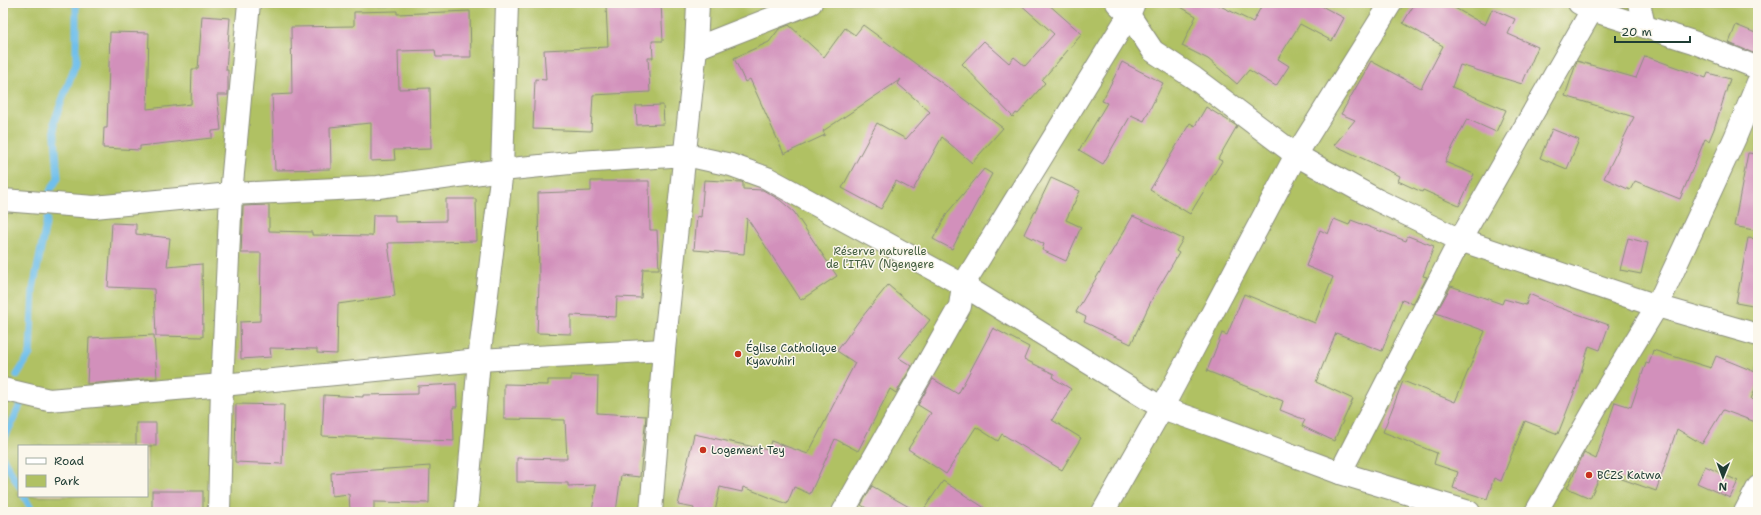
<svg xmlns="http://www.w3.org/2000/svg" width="1761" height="515" viewBox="0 0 1761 515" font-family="'Shantell Sans',sans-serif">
	<rect width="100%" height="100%" fill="#fbf7ec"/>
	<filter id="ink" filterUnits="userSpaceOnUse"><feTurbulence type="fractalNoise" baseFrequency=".025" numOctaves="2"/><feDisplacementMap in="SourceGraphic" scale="8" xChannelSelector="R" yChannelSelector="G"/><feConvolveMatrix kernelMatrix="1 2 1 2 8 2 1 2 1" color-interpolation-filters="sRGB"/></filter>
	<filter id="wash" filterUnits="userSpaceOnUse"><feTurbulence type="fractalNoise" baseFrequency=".012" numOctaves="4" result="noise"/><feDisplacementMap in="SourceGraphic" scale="16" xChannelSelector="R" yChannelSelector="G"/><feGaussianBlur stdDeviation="0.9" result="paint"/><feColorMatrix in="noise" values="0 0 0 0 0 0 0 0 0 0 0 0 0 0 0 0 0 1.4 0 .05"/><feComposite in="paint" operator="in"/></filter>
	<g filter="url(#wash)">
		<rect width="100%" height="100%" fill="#f3ddbf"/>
		<path fill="#b0c164" stroke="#687f4c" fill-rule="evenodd" d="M3,3h1755v509h-1755zM19,446h128v50h-128z"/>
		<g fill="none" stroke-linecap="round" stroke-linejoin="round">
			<g stroke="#70bfeb" stroke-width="7">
				<path d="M50,191l8,-13 -4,-56 22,-59v-60"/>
				<path d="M17,375l13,-21 3,-65 14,-70"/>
				<path d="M3,442l18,-39"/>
				<path d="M3,458l16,28"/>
				<path d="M24,496l9,16"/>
			</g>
		</g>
		<g id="blocks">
			<g fill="#d290bb">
				<path d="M661,3l2,38h-11l1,17h-5l2,34 -57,3 -2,36 -58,-2 2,-50 11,1 -2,-30 64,-3 -2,-41z"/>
				<path d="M1019,3h28l35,31 -40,46 3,3 -27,31 -2,-1 -3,4 -51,-53 22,-23 25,22 5,-6 11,9 29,-32z"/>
				<path d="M1174,3h40l39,19 9,-17 -3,-2h57l28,15 -12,23 -32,-17 -22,35 11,7 -13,20 -27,-16 -12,14 -29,-25 -26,-13 14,-30z"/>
				<path d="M1415,3h31l39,22 7,-16 23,10 -7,15 30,13 -16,37 -62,-19 -8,22 54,23 -10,22 -29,-13 -22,43 29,12 -15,32 -36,-16 -1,2 -24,-11 2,-5 -66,-31 21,-25 -14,-6 30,-53 50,27 22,-42 -40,-23z"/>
				<path d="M397,11v3l73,-3 1,46h-35l-1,-7 -37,1 1,38 31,-1 1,61 -37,1 1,10 -24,1v-38l-41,4 1,42 -56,1 -3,-75 20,-1 -1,-67 63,-1v-14z"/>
				<path d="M202,16l28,2 -4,52h2v25h-11l4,35 -9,1v7l-72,8v4l-37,-2 1,-20h3l3,-96 39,1 -2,76 44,-5 1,-35h6z"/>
				<path d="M789,25l35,32 21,-29 10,7 8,-10 140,103 -31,35 -30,-26 -29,53 -17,-9 -15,28 -39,-21 35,-65 29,16 24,-27 -32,-28 3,-5 -78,52 2,4 -41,19 -34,-75 -5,3 -11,-24 35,-16 10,-13z"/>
				<path d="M1736,25l22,9v21l-29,-12z"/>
				<path d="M1645,56l61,22 2,-5 22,6 -16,50 -5,12 -4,-2 -25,60 -45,-18 -5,9 -26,-12 30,-61 -69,-21 12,-35 59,17z"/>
				<path d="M1122,62l41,21 -19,38 -13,-6 -28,49 -24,-14 28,-47 -5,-2z"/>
				<path d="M663,105l1,19 -27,1 -1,-19z"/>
				<path d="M1206,107l31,19 -19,33 4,2 -32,53 -40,-24 40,-67 5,3z"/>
				<path d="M1552,129l27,11 -12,29 -27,-11z"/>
				<path d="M1748,153l10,1v77l-24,-5z"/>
				<path d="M984,169l8,5 -40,75 -19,-10 15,-27z"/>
				<path d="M1051,178l29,13 -14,29 15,7 -15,34 -24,-11 2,-6 -20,-10z"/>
				<path d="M704,180l38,2 1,1v6l20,1 17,10 14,12 43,64 -36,24 -54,-82 -3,36 -50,-4 3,-34 4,1z"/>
				<path d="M591,181h58l1,49h7l2,39h-16l-2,29 -24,-1 -1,20 -45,-2v19l-34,-1 2,-48 -1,-92 53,-2z"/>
				<path d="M446,199h30l1,42 -89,2 7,53 -57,8 -1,50 -20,-1v-4l-47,-1 1,9 -30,2 -1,-37 20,-1 1,-68h-20l2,-47 26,-1v26l43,1v3l60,1 1,-21h22v7l51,-1z"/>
				<path d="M1133,216l50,23 -7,12 3,2 -26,44 -22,47 -47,-22 2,-5 -10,-5z"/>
				<path d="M1334,219l15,6 2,-5 55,21 2,-5 26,10 -11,30 4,1 -14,27 -11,-4 -20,51 -46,-18 -20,49 37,17 -19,42 -32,-15 3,-6 -25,-10 3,-9 -76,-30 15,-38 5,2 17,-41 71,29 18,-46 -27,-11 14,-36 8,4z"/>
				<path d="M112,223l24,1v10l34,4 -3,29 35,-3 1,73 -47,-1 -2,-47 -46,-2z"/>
				<path d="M1628,238l20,5 -7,31 -21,-4z"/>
				<path d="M1748,238l10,1v68l-22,-4z"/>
				<path d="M888,285l42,35 -31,38 13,8 -16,27 -6,-4 -32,62 -23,-12 -25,55 -16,-7 -7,17 -44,-17 -1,5 -22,-5 -5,25h-22l1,-4 -16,-3 16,-71 74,16 3,-9 37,13 47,-91 -18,-12 21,-29z"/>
				<path d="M1451,286l51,18 2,-5 22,6 3,-11 23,10v1l57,20 -9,25 -11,-4 -13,42 -18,46 -33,-13 -24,60 -7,-3 -7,21 -34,-11 5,-16 -24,-8 3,-11 -54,-21 20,-51 52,21 30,-71 -49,-18z"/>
				<path d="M993,328l36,19 -5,12 30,15 -1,4 18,11 -19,31 29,18 -19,32 -60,-36 -4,7 -22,-14 -30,47 -38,-25 23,-36 -13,-8 15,-26 25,15z"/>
				<path d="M154,335l3,43 -70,6 2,-46z"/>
				<path d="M1653,350l58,18 5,-12 42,17v10l-7,16 7,2v22l-35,-13 -21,34 -25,-15 -21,62 -54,-19 -12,26 -23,-10 17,-35 12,6 19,-57 16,5 15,-44 3,1z"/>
				<path d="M571,375l27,1 -1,37 49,3 -6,61 -19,-2 -5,37h-24l4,-27 -28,1v-3l-51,-1v-24l50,1 -2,-39 -61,-1v-35l44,1v-5h23z"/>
				<path d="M456,384l1,23h-4l1,34 -132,-5 2,-41 39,2v-2l55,-1v-8z"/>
				<path d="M236,404l48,1 -2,59 -47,-2z"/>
				<rect x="136" y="423" width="20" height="23"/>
				<path d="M430,466l-1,37 -55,-1v10h-24l-1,-18 -17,2 -1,-23z"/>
				<path d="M1705,466l33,15 -8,17 -33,-15z"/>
				<path d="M943,481l48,31h-69z"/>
				<path d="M872,486l46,26h-45l-12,-7z"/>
				<rect x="152" y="491" width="51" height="21"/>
			</g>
		</g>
	</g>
	<g filter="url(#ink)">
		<use href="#blocks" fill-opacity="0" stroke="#898d7a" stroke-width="1"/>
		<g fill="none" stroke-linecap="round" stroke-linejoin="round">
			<defs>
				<g id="minor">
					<path d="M1117,3l12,12 24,36 41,27 102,77 81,45 83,40 197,66 101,29"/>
					<path d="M1579,3l13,7 101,32 65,26"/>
					<path d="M1639,3l5,23"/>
					<path d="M696,48l115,-45"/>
					<path d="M3,200l91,7 137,-13 147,-7 124,-17 77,-8 107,-7 45,10 36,13 196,107 199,123 55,19 123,46 129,39"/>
					<path d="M3,389l46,11 173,-15 257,-25 185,-10"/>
					<path d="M1340,473l120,-233 132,-230"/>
					<path d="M219,512l3,-127 9,-191 18,-191"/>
					<path d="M466,512l13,-152 23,-190 5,-167"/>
					<path d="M651,512l13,-162 32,-302 2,-45"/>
					<path d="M843,512l117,-206 3,-21 166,-270 5,-12"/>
					<path d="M1103,512l59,-104 134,-253 95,-152"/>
					<path d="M1536,512l68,-119 53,-87 78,-168 23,-56"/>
					<path d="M1745,512l13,-25"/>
				</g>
			</defs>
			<use href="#minor" stroke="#898d7a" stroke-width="24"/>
			<use href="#minor" stroke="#fff" stroke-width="22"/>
		</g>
	</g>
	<g fill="#c8321e" stroke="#fbf7ec" stroke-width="1.5">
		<circle cx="738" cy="354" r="4"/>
		<circle cx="703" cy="450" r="4"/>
		<circle cx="1589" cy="475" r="4"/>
	</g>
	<g text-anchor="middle" stroke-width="3" stroke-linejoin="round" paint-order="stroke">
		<g font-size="11" fill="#435e40" stroke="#fbf7ec">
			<text x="880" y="255">Réserve naturelle<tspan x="880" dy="13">de l'ITAV (Ngengere</tspan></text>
		</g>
		<g font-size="11" fill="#1f3d34" stroke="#fbf7ec" text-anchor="start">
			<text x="746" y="352">Église Catholique<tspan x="746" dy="13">Kyavuhiri</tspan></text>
			<text x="711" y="454">Logement Tey</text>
			<text x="1597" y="479">BCZS Katwa</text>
		</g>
	</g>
	<rect width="1761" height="515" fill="none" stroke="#fbf7ec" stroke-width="16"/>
	<rect x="18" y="445" width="130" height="52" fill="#fbf7ec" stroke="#a3ada2"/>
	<rect x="26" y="458" width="20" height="6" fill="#ffffff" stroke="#a3ada2"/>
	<text x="54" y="465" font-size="12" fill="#1f3d34">Road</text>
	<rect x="26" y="475" width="20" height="12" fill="#b0c164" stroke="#a3ada2"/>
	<text x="54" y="485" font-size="12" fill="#1f3d34">Park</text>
	<g transform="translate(1723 477) rotate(181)" stroke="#fbf7ec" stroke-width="3" paint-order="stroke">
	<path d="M0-3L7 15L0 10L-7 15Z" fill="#1f3d34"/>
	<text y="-6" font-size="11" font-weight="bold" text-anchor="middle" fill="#1f3d34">N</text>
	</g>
	<path d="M1615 36v6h75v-6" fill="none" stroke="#1f3d34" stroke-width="2"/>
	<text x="1621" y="36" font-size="12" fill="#1f3d34" stroke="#fbf7ec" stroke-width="3" paint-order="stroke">20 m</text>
</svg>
